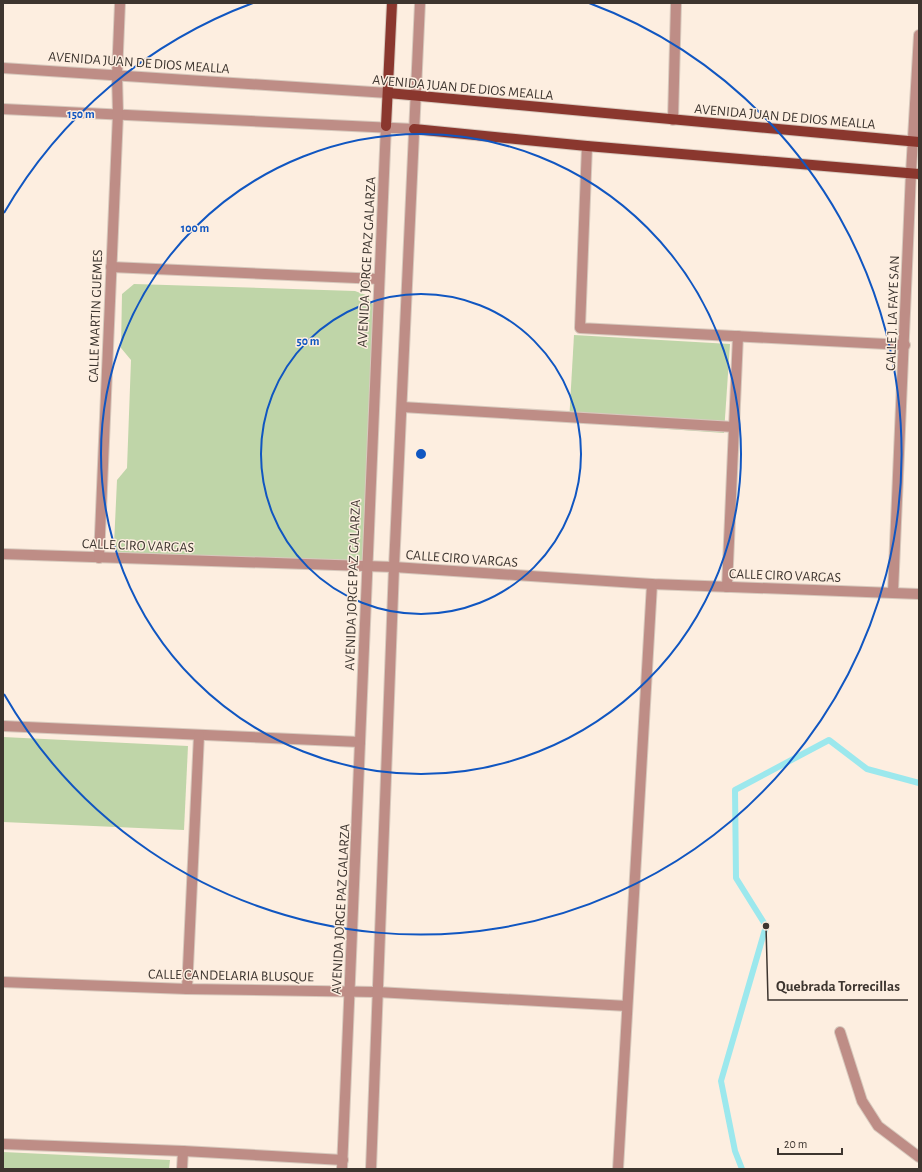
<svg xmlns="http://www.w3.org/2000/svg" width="922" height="1172" viewBox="0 0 922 1172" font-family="'Alegreya Sans',sans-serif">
	<rect width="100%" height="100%" fill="#fdeee0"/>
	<g fill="#bfd5a8">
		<path d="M134,284l221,7 11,4 9,12 -8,245 -6,9 -239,-2 -8,-14 3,-65 10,-12 4,-108 -10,-12 1,-54z"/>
		<path d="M574,335l156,9 -6,89 -155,-11z"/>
		<path d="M3,737l185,9 -4,84 -181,-8z"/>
		<path d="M3,1152l167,8 -1,9h-166z"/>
	</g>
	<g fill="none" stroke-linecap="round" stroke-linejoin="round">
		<path stroke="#9ce8ed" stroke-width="6" d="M742,1169l-7,-18 -14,-70 45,-155 -30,-48 -1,-88 94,-50 38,29 52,14"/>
		<defs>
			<g id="minor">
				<path d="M3,68l385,25"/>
				<path d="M3,109l411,20"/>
				<path d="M673,120l3,-117"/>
				<path d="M587,146l-7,182 325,17"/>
				<path d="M111,267l268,12"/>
				<path d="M402,407l332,20"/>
				<path d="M3,554l391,13 258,17 267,10"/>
				<path d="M99,558l19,-444 -1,-39 3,-72"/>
				<path d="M727,587l11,-251"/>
				<path d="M893,592l18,-419 8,-138"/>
				<path d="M3,726l357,16"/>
				<path d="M3,982l184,7 190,3 250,14"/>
				<path d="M187,989l12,-254"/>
				<path d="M840,1032l22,69 16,25 41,31"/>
				<path d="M3,1144l180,7 160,9"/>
				<path d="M182,1169l1,-18"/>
				<path d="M342,1169l44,-1043"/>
				<path d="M371,1169l23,-602 26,-564"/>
				<path d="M618,1169l34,-585"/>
			</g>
			<g id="major">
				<path d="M388,93l531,49"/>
				<path d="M386,126l6,-123"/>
				<path d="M414,129l173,17 332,28"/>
			</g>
		</defs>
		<use href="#minor" stroke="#d7c9bd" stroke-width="12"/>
		<use href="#major" stroke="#d7c9bd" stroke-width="12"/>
		<use href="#minor" stroke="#be8d86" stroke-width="10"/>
		<use href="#major" stroke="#8a372e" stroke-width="10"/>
	</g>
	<g fill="none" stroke="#1056c1" stroke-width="2">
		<circle cx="421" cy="454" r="160"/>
		<circle cx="421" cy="454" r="320"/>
		<path d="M4 213A481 481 0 0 1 253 3M589 3A481 481 0 1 1 4 694"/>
	</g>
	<g text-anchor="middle" stroke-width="3" stroke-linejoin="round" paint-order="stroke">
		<g font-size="14" fill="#3d352f" stroke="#fdeee0">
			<text transform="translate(139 62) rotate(4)" y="5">AVENIDA JUAN DE DIOS MEALLA</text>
			<text transform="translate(463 87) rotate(5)" y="5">AVENIDA JUAN DE DIOS MEALLA</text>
			<text transform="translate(785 116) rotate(5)" y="5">AVENIDA JUAN DE DIOS MEALLA</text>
			<text transform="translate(366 262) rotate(-87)" y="5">AVENIDA JORGE PAZ GALARZA</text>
			<text transform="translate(892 313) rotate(-88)" y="5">CALLE J. LA FAYE SAN</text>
			<text transform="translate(95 316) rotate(-88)" y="5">CALLE MARTIN GUEMES</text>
			<text transform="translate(138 545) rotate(2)" y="5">CALLE CIRO VARGAS</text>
			<text transform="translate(462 558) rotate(4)" y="5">CALLE CIRO VARGAS</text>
			<text transform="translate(785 575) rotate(2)" y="5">CALLE CIRO VARGAS</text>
			<text transform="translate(352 585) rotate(-88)" y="5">AVENIDA JORGE PAZ GALARZA</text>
			<text transform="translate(340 909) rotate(-87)" y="5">AVENIDA JORGE PAZ GALARZA</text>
			<text transform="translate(231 975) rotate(1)" y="5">CALLE CANDELARIA BLUSQUE</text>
		</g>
	</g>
	<circle cx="421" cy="454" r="6" fill="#1056c1" stroke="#fdeee0" stroke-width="2"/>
	<g font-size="12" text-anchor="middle" font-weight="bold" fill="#1056c1" stroke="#fdeee0" stroke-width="3" stroke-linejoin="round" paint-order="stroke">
		<text x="81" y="118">150 m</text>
		<text x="195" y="232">100 m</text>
		<text x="308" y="345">50 m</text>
	</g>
	<path fill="none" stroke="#3d352f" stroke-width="1.5" d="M766 926L768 1000H908"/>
	<circle fill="#3d352f" stroke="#fdeee0" stroke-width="1.5" cx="766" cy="926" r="4"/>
	<g font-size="15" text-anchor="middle" font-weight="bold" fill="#3d352f" stroke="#fdeee0" stroke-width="3" stroke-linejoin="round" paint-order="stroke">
		<text x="838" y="991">Quebrada Torrecillas</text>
	</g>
	<rect width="922" height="1172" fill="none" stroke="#3d352f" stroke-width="8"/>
	<path d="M778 1148v6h64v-6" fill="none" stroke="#3d352f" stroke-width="2"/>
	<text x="784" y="1148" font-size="12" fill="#3d352f" stroke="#fdeee0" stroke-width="3" paint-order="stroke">20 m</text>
</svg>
